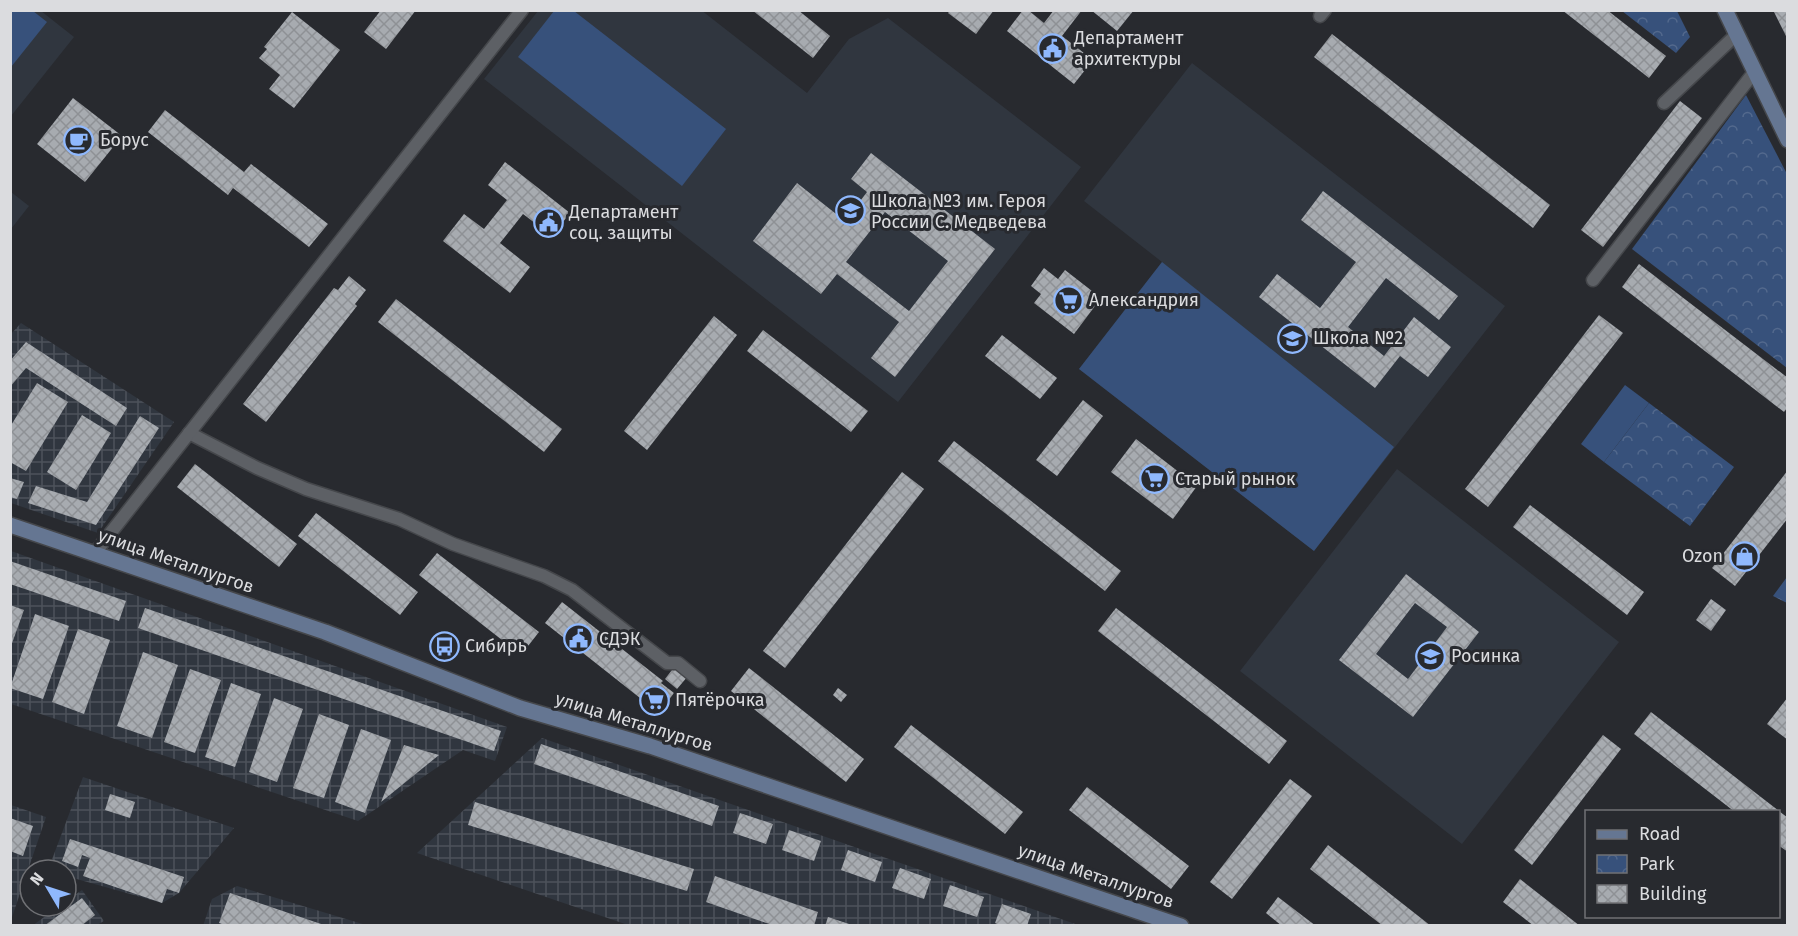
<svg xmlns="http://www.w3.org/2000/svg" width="1798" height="936" viewBox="0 0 1798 936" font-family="'Fira Sans',sans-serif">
	<defs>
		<pattern id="industrial-grid" width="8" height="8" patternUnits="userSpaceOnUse" patternTransform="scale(1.5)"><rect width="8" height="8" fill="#30363f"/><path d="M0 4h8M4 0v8" fill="none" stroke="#4d525a"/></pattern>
		<pattern id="park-crowns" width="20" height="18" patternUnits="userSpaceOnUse" patternTransform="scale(1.5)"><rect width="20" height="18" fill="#37517b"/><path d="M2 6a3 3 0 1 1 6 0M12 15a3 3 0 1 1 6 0" fill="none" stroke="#53698d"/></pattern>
		<pattern id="building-cross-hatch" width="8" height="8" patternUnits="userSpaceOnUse" patternTransform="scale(1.5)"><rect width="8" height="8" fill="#a7abb0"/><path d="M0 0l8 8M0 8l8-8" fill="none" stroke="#8e9195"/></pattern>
	</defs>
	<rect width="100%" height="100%" fill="#282a2f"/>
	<g fill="#30363f">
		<path d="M701,10l106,83 42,-54 39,-21 193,149 -183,235 -414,-323 54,-68z"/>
		<path d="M11,11h30l33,26 -63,79z"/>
		<path d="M1192,63l313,243 -191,245 -235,-182 83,-107 -78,-61z"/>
		<path d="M11,192l18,14 -18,23z"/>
		<path d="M1397,469l222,173 -157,202 -222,-173z"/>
	</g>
	<g fill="url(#industrial-grid)">
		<path d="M21,323l153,99 -76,111 -87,-30v-169z"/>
		<path d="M11,551l496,176 -12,34 -32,-11 -105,71 -347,-117z"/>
		<path d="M542,738l536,187h-450l-211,-72z"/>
		<path d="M83,777l151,51 -55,65 -17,10 -96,-27v-6h-18z"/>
		<path d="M11,805l35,12 -35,103z"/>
		<path d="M237,886l129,39 -163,1 9,-27z"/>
		<path d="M82,890l22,31 -7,4 -65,1 27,-20h7v-5z"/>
	</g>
	<g fill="url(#park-crowns)">
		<path d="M1622,11h55l13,26 -14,16z"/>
		<path d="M1746,95l41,79v194l-155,-119z"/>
		<path d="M1649,403l85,64 -44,59 -86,-64z"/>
		<path d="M1787,577v26l-14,-7z"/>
	</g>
	<g fill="#37517b">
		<path d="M11,10l22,1 14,11 -36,45z"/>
		<path d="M554,11h20l152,118 -44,57 -164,-129z"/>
		<path d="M1162,262l232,185 -80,104 -235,-182z"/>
		<path d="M1625,385l24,18 -45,59 -23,-18z"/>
	</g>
	<g fill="url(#building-cross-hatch)" fill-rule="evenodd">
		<path d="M381,10h35l-30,39 -22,-17z"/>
		<path d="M752,10h46l32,26 -17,22z"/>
		<path d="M950,10h44l-18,24 -28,-21z"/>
		<path d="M1023,10h5l16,13 10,-13h28l-20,26 31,24 -19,24 -67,-53z"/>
		<path d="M1091,10h43l-17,21z"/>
		<path d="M1562,10h45l59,46 -17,22z"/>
		<path d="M1773,10h15v30z"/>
		<path d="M292,12l48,38 -46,58 -25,-19 11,-14 -21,-17 8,-9 -3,-2z"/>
		<path d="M1332,34l218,171 -17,23 -219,-171z"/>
		<path d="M73,98l49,38 -37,46 -48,-38z"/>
		<path d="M1680,101l22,17 -99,129 -22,-17z"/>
		<path d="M165,110l79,62 7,-8 77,60 -19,23 -76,-59 -5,7 -80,-63z"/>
		<path d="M871,153l124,96 -100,128 -24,-19 28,-36 -62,-48 -16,20 -68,-53 44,-58 48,38 22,-29 -16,-13zM885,212l63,49 -39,50 -63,-49z"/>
		<path d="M505,162l65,51 -18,23 -29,-22 -23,29 30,24 -20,26 -67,-52 21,-27 20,15 23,-29 -19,-15z"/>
		<path d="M1323,191l135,105 -19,24 -53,-42 -38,49 36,29 30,-39 37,30 -23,30 -28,-21 -25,32 -116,-91 18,-23 43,34 36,-46 -55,-42z"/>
		<path d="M1639,264l149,114v29l-4,5 -162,-125z"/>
		<path d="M1044,268l14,11 7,-9 36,28 -27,36 -40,-31 7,-9 -10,-8z"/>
		<path d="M349,276l17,14 -11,14 2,2 -91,116 -23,-18 91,-116 4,2z"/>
		<path d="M396,299l166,130 -18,23 -166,-130z"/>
		<path d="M1599,315l24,18 -135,174 -23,-18z"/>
		<path d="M714,316l23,19 -90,115 -23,-19z"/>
		<path d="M763,330l105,81 -17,21 -104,-81z"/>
		<path d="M1002,335l55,43 -17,21 -55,-43z"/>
		<path d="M26,342l101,66 -11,18 -90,-58 -16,19v-26z"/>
		<path d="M37,383l31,19 -42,69 -16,-9v-35z"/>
		<path d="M1083,400l20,16 -46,60 -21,-16z"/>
		<path d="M82,415l29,18 -35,57 -29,-18z"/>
		<path d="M140,416l19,12 -63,97 -68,-22 8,-17 51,16z"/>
		<path d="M1136,439l61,47 -24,33 -62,-47z"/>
		<path d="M954,441l167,130 -16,20 -167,-130z"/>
		<path d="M195,464l102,80 -18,23 -102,-80z"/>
		<path d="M1788,470v48l-53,68 -23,-18z"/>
		<path d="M902,472l22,17 -139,179 -22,-17z"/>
		<path d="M10,478l14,4 -7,17 -7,-2z"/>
		<path d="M1530,505l114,87 -17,23 -114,-88z"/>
		<path d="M316,513l102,79 -18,23 -102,-79z"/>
		<path d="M437,553l102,79 -18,23 -102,-80z"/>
		<path d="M10,561l116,40 -7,20 -109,-37z"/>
		<path d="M1406,574l73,58 -66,85 -74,-57zM1415,603l32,24 -39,52 -32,-25z"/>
		<path d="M1711,599l15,11 -15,21 -15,-11z"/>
		<path d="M562,602l101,79 -2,2 13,10 -15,20 -114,-90z"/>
		<path d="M10,605l14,5 -13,36h-1z"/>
		<path d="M145,608l356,123 -7,20 -356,-123z"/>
		<path d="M1116,608l171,133 -18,23 -171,-133z"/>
		<path d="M35,614l34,12 -26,73 -33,-11z"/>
		<path d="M78,629l32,11 -26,74 -32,-12z"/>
		<path d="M143,652l35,13 -26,73 -35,-12z"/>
		<path d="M675,666l13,10 -11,13 -12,-10z"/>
		<path d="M749,668l115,91 -18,23 -115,-91z"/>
		<path d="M190,669l31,11 -26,73 -31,-11z"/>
		<path d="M231,683l30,11 -26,73 -30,-10z"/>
		<path d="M838,688l9,7 -6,7 -8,-7z"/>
		<path d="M1788,697v43l-21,-16z"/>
		<path d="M274,698l29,11 -26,73 -28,-10z"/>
		<path d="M1651,712l137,106v34l-10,-7v-33h-43l-101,-78z"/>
		<path d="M319,714l30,11 -25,73 -31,-10z"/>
		<path d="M911,725l112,87 -18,22 -111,-87z"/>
		<path d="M361,729l30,11 -26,73 -30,-11z"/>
		<path d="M1603,735l18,14 -89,116 -18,-15z"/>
		<path d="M541,744l178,62 -7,20 -178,-62z"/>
		<path d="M404,745l35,10 -58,47z"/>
		<path d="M1290,779l22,17 -80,103 -22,-17z"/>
		<path d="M1087,787l102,79 -18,23 -102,-79z"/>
		<path d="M110,794l25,8 -5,16 -25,-8z"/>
		<path d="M475,802l219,67 -7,22 -219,-66z"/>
		<path d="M740,813l33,11 -7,20 -33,-11z"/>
		<path d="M10,818l23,8 -10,30 -13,-5z"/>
		<path d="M789,830l32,11 -7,20 -32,-11z"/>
		<path d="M70,839l114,38 -5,16 -12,-4 -5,14 -79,-27 7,-18 -8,-3 -4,12 -16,-6z"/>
		<path d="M1328,845l103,81h-48l-73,-57z"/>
		<path d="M848,850l34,12 -7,20 -34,-12z"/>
		<path d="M900,868l31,11 -7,20 -32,-11z"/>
		<path d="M715,876l103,36 -4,14h-39l-69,-24z"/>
		<path d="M1520,879l60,47h-46l-31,-24z"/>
		<path d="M950,885l34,12 -7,20 -34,-11z"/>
		<path d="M230,893l94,32v1h-96l-9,-3z"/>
		<path d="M1278,897l38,29h-34l-16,-13z"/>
		<path d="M82,898l13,17 -14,11h-37z"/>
		<path d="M1002,904l29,10 -4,12h-26l-6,-3z"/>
		<path d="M828,917l24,8v1h-27z"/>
	</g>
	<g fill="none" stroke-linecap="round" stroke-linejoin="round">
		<defs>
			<g id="street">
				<path d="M1320,16l5,-6"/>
				<path d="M1664,103l73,-69"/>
				<path d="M1593,280l162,-209"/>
				<path d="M189,433l68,35 49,21 93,30 54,25 91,32 28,14 95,73h11l22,18"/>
				<path d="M94,554l428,-544"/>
			</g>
			<g id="secondary">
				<path d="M1725,10l63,130"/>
				<path d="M10,525l315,107 195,76 130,38 531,180"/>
			</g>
		</defs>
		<use href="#street" stroke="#45474b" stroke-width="15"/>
		<use href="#secondary" stroke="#45474b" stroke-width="18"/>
		<use href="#street" stroke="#5d6065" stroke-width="12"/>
		<use href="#secondary" stroke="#657692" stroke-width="15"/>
	</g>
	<defs>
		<symbol id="civic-ring" viewBox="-11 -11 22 22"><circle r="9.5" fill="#282a2f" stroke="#8fb8fd" stroke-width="1.5"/><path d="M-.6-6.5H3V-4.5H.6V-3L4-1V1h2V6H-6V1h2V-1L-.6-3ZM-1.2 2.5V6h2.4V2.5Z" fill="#8fb8fd"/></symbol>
		<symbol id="cafe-ring" viewBox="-11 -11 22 22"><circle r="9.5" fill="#282a2f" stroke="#8fb8fd" stroke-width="1.5"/><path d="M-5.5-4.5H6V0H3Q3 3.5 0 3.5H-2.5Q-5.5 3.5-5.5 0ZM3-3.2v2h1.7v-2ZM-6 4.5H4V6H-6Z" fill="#8fb8fd"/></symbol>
		<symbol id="school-ring" viewBox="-11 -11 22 22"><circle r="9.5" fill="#282a2f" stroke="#8fb8fd" stroke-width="1.5"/><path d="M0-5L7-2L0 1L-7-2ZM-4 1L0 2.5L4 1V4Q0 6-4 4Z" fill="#8fb8fd"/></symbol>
		<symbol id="supermarket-ring" viewBox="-11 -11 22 22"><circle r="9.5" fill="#282a2f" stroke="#8fb8fd" stroke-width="1.5"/><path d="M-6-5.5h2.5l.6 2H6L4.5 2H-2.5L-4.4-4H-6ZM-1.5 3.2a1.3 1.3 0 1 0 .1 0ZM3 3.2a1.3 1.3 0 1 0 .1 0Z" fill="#8fb8fd"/></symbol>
		<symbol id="shop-ring" viewBox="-11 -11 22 22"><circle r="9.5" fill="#282a2f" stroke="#8fb8fd" stroke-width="1.5"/><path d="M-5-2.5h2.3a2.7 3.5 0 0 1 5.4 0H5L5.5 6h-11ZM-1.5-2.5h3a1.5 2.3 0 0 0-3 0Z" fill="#8fb8fd"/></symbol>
		<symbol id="bus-ring" viewBox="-11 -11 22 22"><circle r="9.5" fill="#282a2f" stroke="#8fb8fd" stroke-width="1.5"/><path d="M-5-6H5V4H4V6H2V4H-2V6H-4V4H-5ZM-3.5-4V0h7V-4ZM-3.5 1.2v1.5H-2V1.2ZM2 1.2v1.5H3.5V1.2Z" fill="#8fb8fd"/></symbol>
	</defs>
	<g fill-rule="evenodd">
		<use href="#civic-ring" x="1036" y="32" width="33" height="33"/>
		<use href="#cafe-ring" x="62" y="124" width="33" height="33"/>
		<use href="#school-ring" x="834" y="194" width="33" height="33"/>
		<use href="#civic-ring" x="532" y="206" width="33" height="33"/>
		<use href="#supermarket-ring" x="1052" y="284" width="33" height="33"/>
		<use href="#school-ring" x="1276" y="322" width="33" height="33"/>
		<use href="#supermarket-ring" x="1138" y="462" width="33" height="33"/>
		<use href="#shop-ring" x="1728" y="540" width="33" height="33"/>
		<use href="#civic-ring" x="562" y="622" width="33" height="33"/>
		<use href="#bus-ring" x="428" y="630" width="33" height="33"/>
		<use href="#school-ring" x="1414" y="640" width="33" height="33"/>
		<use href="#supermarket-ring" x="638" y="684" width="33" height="33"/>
	</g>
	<g text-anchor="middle" stroke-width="6" stroke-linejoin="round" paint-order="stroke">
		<g font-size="18" fill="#dbdcdf" stroke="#282a2f" text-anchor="start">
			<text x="1074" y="44">Департамент<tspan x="1074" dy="21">архитектуры</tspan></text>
			<text x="100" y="146">Борус</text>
			<text x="871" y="207">Школа №3 им. Героя<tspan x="871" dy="21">России С. Медведева</tspan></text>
			<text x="569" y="218">Департамент<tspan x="569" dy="21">соц. защиты</tspan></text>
			<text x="1089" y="306">Александрия</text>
			<text x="1313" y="344">Школа №2</text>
			<text x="1175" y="485">Старый рынок</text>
			<text x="1723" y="562" text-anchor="end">Ozon</text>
			<text x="599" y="645">СДЭК</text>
			<text x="465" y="652">Сибирь</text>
			<text x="1451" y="662">Росинка</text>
			<text x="675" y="706">Пятёрочка</text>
		</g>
		<g font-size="18" fill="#dbdcdf" stroke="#282a2f">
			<text transform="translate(176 561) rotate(19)" y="6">улица Металлургов</text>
			<text transform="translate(634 722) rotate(17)" y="6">улица Металлургов</text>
			<text transform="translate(1096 876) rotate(19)" y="6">улица Металлургов</text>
		</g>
	</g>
	<rect width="1798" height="936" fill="none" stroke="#dbdcdf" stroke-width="24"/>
	<rect x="1585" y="810" width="195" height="108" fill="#282a2f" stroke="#707175" stroke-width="1.5"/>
	<rect x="1597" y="830" width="30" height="9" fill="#657692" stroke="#707175" stroke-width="1.5"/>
	<text x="1639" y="840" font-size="18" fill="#dbdcdf">Road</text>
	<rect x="1597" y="855" width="30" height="18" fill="url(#park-crowns)" stroke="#707175" stroke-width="1.5"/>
	<text x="1639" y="870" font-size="18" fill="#dbdcdf">Park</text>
	<rect x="1597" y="885" width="30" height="18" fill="url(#building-cross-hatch)" stroke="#707175" stroke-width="1.5"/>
	<text x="1639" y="900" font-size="18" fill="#dbdcdf">Building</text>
	<g transform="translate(48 888) rotate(309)"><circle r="28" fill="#282a2f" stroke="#707175" stroke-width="1.5"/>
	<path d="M0-4.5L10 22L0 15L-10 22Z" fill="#8fb8fd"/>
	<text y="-9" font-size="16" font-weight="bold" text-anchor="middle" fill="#dbdcdf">N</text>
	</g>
</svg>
